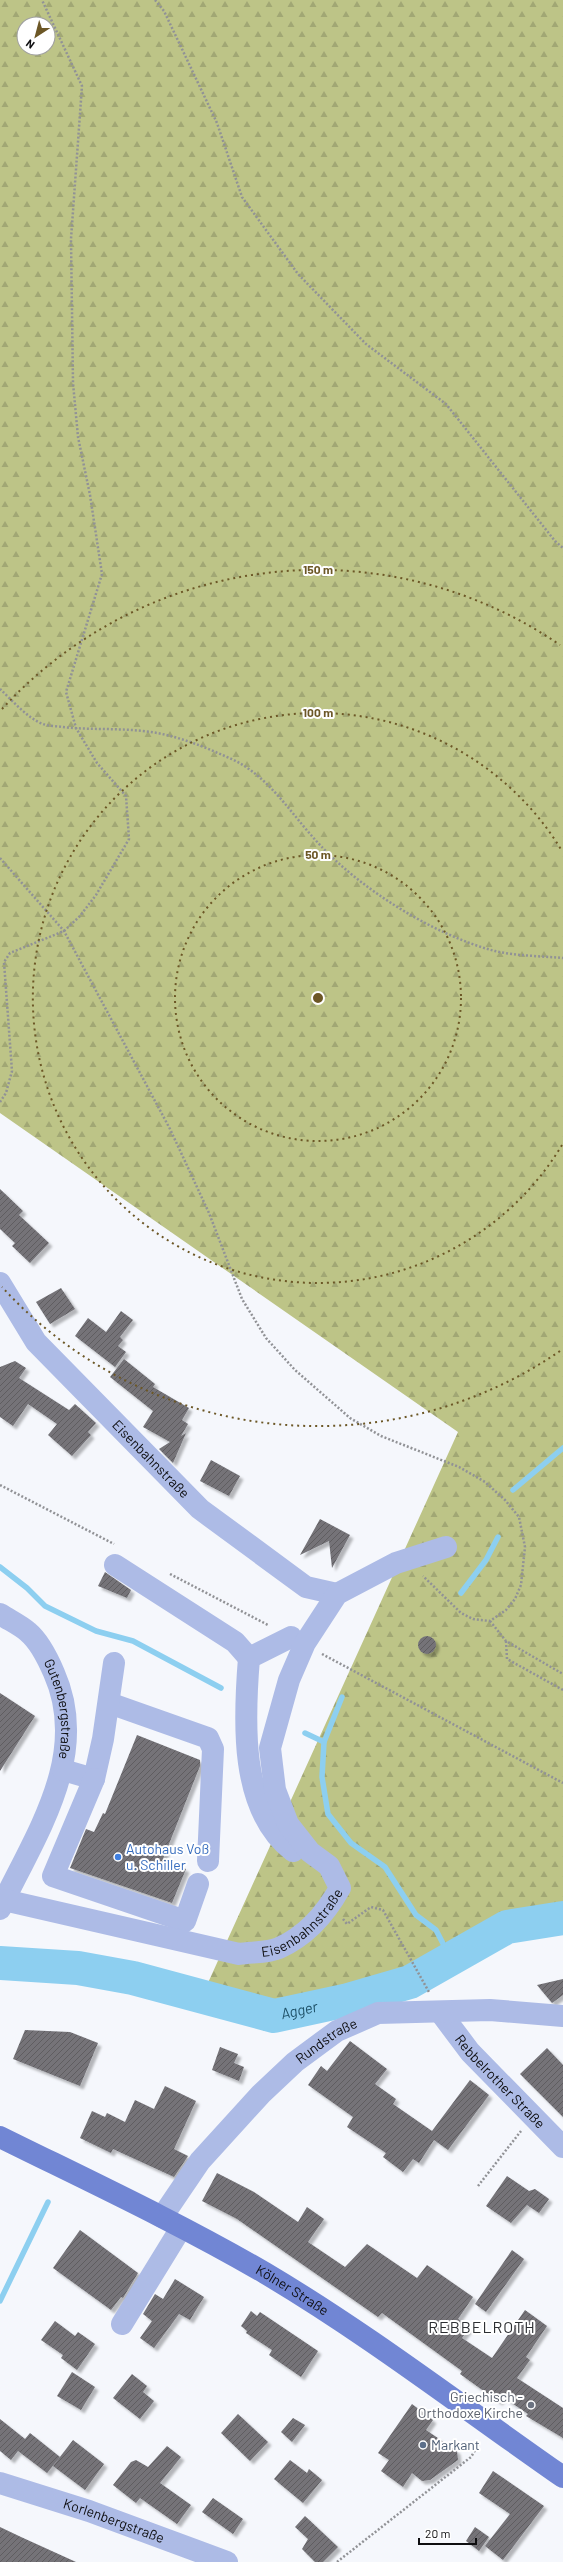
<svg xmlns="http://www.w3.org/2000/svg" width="563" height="2562" viewBox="0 0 563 2562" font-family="Barlow,sans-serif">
	<defs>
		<pattern id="forest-firs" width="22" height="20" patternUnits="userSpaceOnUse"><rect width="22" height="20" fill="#bdc487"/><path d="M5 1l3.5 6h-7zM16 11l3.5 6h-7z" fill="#a1a774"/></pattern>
		<pattern id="building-hatch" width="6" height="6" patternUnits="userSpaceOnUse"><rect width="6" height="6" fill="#747378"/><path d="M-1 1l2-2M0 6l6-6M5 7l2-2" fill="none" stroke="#5e5d61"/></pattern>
		<filter id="shadow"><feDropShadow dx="3.5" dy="3.5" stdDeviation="1" flood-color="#0004"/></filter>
	</defs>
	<rect width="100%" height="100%" fill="#f5f7fc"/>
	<path fill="url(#forest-firs)" fill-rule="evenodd" d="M0,0h563v1929l-113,17 -186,85 -57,-46 251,-553 -458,-319zM24,24h24v24h-24z"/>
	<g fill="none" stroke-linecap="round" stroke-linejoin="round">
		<g stroke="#8dcff0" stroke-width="5.5">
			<path d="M513,1490l50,-42"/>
			<path d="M0,1567l27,21 18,18 51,25 37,10 88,47"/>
			<path d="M461,1593l25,-33 12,-23"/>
			<path d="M305,1733l19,9 -2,35 6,37 23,29 34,24 31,48 20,15 15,29"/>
			<path d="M324,1742l18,-45"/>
			<path d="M0,2301l48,-99"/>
		</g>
		<path stroke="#8dcff0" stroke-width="34" id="s1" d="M0,1963l78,5 55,10 141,38 74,-16 62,-18 97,-55 56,-9"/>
	</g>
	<g fill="url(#building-hatch)" filter="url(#shadow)">
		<path d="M0,1189l23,22 -4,4 30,28 -19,20 -18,-17 3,-3 -15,-14z"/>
		<path d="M61,1288l14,21 -25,15 -14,-22z"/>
		<path d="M121,1311l12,9 -13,17 3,3 -5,6 8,6 -11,15 -40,-31 13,-18 18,14z"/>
		<path d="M124,1359l31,25 -2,3 36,21 -7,12 6,4 -7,12 5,-3 -13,30 -14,-14 11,-7 -27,-15 10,-16 -43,-34z"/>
		<path d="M15,1361l11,7 -7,10 50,32 6,-6 21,19 -8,9 3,3 -19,21 -24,-21 9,-11 -29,-20 -15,22 -13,-9v-50z"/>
		<path d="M211,1460l29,16 -11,20 -29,-15z"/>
		<path d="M320,1519l30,16 -18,33 -3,-27 -29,14z"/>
		<path d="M105,1572l26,18 -4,8 -29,-12z"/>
		<circle cx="427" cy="1645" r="9"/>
		<path d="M0,1693l35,23 -35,55z"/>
		<path d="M137,1735l63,25v6l-37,93 23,10 -14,34 -102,-35 16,-39 8,3 9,-19 2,1z"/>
		<path d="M563,1979v16l-11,8 -15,-18z"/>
		<path d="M25,2030l45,2 28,11 -18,43 -67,-27z"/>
		<path d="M350,2041l37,28 -12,15 21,15 -3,5 39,27 38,-51 19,15 -41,55 -14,-10 -15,23 -6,-4 -10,13 -20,-15 3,-4 -39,-26 6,-10 -45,-32 13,-19 6,5z"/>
		<path d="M220,2047l18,7 -4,9 10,4 -5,14 -27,-11z"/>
		<path d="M547,2048l16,17v52l-43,-43z"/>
		<path d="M165,2086l31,15 -22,48 14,7 -14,21 -61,-28 -2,4 -31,-15 12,-27 13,6 2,-4 18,9 10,-22 19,9z"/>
		<path d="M217,2173l37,19 44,30 9,-15 17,12 -16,23 37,25 22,-23 50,34 10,-13 46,32 -15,22 12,8 -8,11 30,20 33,-48 22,16 -21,31 4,3 -13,18 46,30v30l-37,-22 2,-2 -25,-17 -4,5 -39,-28 2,-3 -80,-58 -4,4 -141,-98 -35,-18z"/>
		<path d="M507,2176l22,15 6,-2 14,10 -10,14 -12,-8 -16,18 -25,-17z"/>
		<path d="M80,2230l58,43 -15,25 -2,-1 -10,13 -58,-42z"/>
		<path d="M512,2250l12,9 -38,53 -11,-8z"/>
		<path d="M175,2279l29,18 -14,23 -11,-6 -25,34 -14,-10 12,-17 -9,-7 12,-20 8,5z"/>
		<path d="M251,2311l6,5 3,-4 58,39 -17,26 -32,-22 3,-5 -26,-17 1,-2 -6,-5z"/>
		<path d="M55,2321l20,15 3,-4 17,12 -18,26 -16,-12 2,-3 -22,-15z"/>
		<path d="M72,2372l23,15 -14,23 -24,-14z"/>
		<path d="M132,2374l15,12 -4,6 11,9 -14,18 -27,-21z"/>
		<path d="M412,2404l21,16 -7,10 31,21 1,9 -28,20 -8,1 -10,-8 -9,14 -22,-16 8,-11 -11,-7z"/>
		<path d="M238,2414l30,28 -18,19 -29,-28z"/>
		<path d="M293,2418l12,7 -13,17 -11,-10z"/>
		<path d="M0,2419l25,20 5,-6 30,24 -13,16 -29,-22 -7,9 -11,-9z"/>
		<path d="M73,2440l31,24 -19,26 -32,-24z"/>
		<path d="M167,2446l14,11 -21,26 31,22 -14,19 -37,-26 -4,5 -23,-18 18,-23 5,-2 12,7z"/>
		<path d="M290,2460l17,13 2,-4 13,11 -19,23 -29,-24z"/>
		<path d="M493,2471l51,35 -41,54 -18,-14 25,-32 -31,-21z"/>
		<path d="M213,2498l30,21 -10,15 -31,-22z"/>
		<path d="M305,2516l33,31 -15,15h-8l-13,-13 6,-10 -13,-12z"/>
		<path d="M0,2527l21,10 55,25h-76z"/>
		<path d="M475,2527l14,10 -10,14 -13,-10z"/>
	</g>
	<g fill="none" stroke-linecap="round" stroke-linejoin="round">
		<g stroke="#919296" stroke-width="2.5" stroke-dasharray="2 2" stroke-linecap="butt">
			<path d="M155,0l9,11 53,112 25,74 56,77 68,70 80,60 109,137 8,7"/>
			<path d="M0,689c12,11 27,29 43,35 5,2 13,2 19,3 27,3 54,1 81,4 30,3 57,14 84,26 42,17 64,58 94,89 41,44 115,90 174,105 21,5 46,5 68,7"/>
			<path d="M0,858l64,73 106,198 39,84 33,86 24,39 29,32 55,48 31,18 78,31 26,15 20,18 14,17 6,30 -4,38 -6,14 -9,11 -16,11 -17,-2 -12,-6 -38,-37"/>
			<path d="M0,1102l6,-9 6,-22 -8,-109 6,-9 54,-22 16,-15 16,-21 33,-56 -3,-43 -29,-33 -21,-35 -10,-36 36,-118 -12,-79 -12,-58 -5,-54 -2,-144 11,-153 -40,-86"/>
			<path d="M0,1485l114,59"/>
			<path d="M170,1574l98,51"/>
			<path d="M490,1621l16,20 57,33"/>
			<path d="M506,1641l1,18 56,31"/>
			<path d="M322,1654l241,129"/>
			<path d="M343,1919l4,5 24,-17 12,3 46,82"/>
			<path d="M478,2186l43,-55"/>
			<path d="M337,2562l134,-105 9,-15"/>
		</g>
		<g stroke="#adbbe6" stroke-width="22">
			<path id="s2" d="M0,1283l36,59 164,167 106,78 31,7"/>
			<path d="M115,1565l120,77 14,16"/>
			<path id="s3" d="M0,1614c9,6 20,11 28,18 12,10 20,27 26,41 37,83 -19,162 -54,236"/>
			<path d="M291,1637l-42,21c-5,61 -10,152 44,193"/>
			<path d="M109,1703l99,35 5,11 -5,112"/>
			<path d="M63,1770l31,9 9,-40 11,-76"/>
			<path d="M94,1779l-41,97 132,45 13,-37"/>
			<path id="s4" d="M4,1900l235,54c12,-2 29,-1 40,-6 27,-12 47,-35 61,-60l-11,-22 -19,-14 -22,-28 -13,-34 -5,-42 19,-68 16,-37 32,-49 59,-31 50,-16"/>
			<path id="s5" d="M440,2012l30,40 93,95"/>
			<path id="s6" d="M162,2217l38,-56 61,-67 34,-32 42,-31 41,-18 112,-3 73,6"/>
			<path d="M122,2324l59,-96"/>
			<path id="s7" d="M0,2483l89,28 138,51"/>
		</g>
		<path stroke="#7186d4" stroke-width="22" id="s8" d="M0,2137c89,44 179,86 265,136 103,61 200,136 298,204"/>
	</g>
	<g fill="none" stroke="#6c5726" stroke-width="2" stroke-dasharray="2 4">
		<circle cx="318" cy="998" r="143"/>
		<path d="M562 1145A285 285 0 1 1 562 851"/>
		<path d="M560 1351A428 428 0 0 1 2 1287M2 709A428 428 0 0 1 560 645"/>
	</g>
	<circle fill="#3f7fe0" stroke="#fff" stroke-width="1.5" cx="118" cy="1857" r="4"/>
	<circle fill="#6b7280" stroke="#fff" stroke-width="1.5" cx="531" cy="2405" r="4"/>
	<circle fill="#5c6f8a" stroke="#fff" stroke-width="1.5" cx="423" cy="2445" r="4"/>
	<g text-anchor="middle" stroke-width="4" stroke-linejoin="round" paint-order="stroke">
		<g font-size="14" fill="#0e0e10" stroke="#fff">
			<text dy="5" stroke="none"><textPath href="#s2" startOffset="233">Eisenbahnstraße</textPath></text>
			<text dy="5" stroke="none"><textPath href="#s3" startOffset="119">Gutenbergstraße</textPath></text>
			<text dy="5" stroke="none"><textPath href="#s4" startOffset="315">Eisenbahnstraße</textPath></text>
			<text dy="5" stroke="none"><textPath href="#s6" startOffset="243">Rundstraße</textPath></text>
			<text dy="5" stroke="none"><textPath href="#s5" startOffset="92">Rebbelrother Straße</textPath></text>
			<text dy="5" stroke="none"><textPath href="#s8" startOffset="330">Kölner Straße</textPath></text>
			<text dy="5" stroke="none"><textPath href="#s7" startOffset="120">Korlenbergstraße</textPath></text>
		</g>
		<g font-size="14" fill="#366cbe" stroke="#fff" text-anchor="start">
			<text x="126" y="1854">Autohaus Voß<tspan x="126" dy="16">u. Schiller</tspan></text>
		</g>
		<g font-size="14" fill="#5b616d" stroke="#fff" text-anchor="end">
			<text x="523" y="2402">Griechisch -<tspan x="523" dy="16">Orthodoxe Kirche</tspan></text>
		</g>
		<g font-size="14" fill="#4e5e75" stroke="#fff" text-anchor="start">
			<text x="431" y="2450">Markant</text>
		</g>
		<g font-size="15" font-style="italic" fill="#20536a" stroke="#fff">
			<text dy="5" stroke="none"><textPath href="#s1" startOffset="306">Agger</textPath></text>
		</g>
		<g font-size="16" letter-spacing="1" fill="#2d2f33" stroke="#fff">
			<text x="482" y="2333">REBBELROTH</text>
		</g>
	</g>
	<circle cx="318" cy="998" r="6" fill="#6c5726" stroke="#fff" stroke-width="2"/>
	<g font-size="12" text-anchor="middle" font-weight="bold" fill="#6c5726" stroke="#fff" stroke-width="4" stroke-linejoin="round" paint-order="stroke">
		<text x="318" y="574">150 m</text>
		<text x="318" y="717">100 m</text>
		<text x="318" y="859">50 m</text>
	</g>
	<g transform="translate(36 36) rotate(216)"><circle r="19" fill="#ffffff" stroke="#9f9f9f"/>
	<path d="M0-3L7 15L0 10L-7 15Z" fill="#6c5726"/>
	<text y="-6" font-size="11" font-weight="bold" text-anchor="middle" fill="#0e0e10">N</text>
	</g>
	<path d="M419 2538v6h57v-6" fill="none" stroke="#0e0e10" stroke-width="2"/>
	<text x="425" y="2538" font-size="12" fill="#0e0e10" stroke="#ffffff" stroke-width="3" paint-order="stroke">20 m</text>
</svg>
